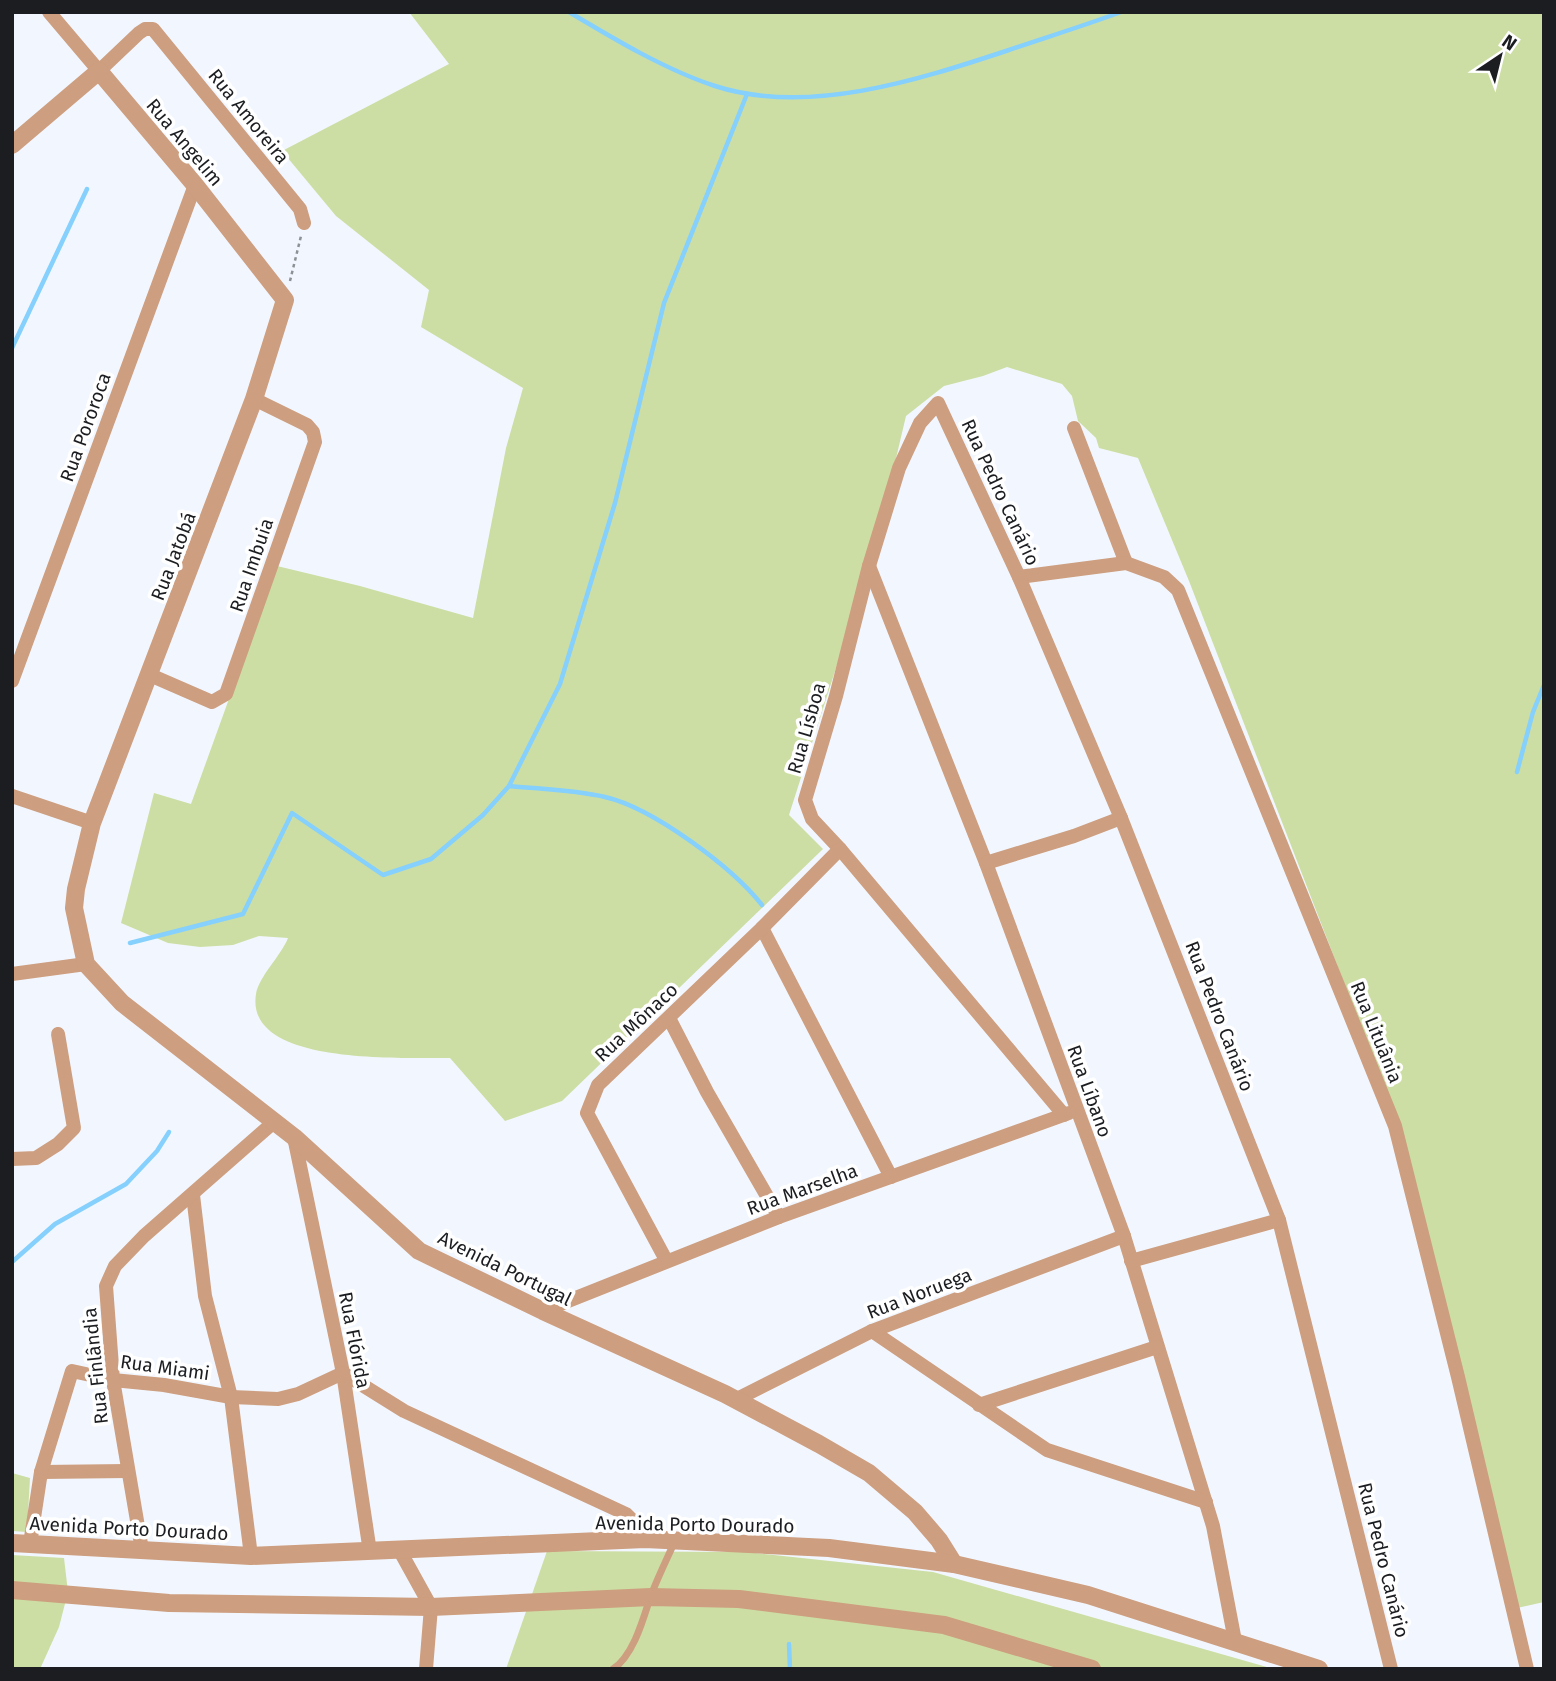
<svg xmlns="http://www.w3.org/2000/svg" width="1556" height="1681" viewBox="0 0 1556 1681" font-family="'Fira Sans',sans-serif">
	<rect width="100%" height="100%" fill="#f2f7ff"/>
	<g fill="#cddea4">
		<path d="M409,12h1135v1590l-27,6 -120,-488 -208,-539 -51,-123 -39,-10 -3,-10 -18,-17 -6,-25 -10,-12 -55,-17 -24,9 -39,10 -38,30 -30,127 -87,272 34,34 -261,252 -57,20 -55,-63c-44,-1 -206,9 -194,-64 3,-18 25,-38 32,-56l-29,-2 -26,9 -33,2 -32,-4 -47,-20 33,-130 37,11 86,-238 83,20 113,32 33,-170 17,-60 -102,-61 8,-37 -93,-74 -54,-65 167,-87z"/>
		<path d="M12,1473l18,5 -3,54 -15,-1z"/>
		<path d="M547,1551l199,1 187,20 341,97h-768z"/>
		<path d="M12,1555l52,3 4,34 -9,35 -19,42h-28z"/>
	</g>
	<g fill="none" stroke-linecap="round" stroke-linejoin="round">
		<g stroke="#85d0fc" stroke-width="4.5">
			<path d="M569,12c45,27 97,58 146,74 93,30 203,-6 291,-35 38,-13 77,-25 115,-39"/>
			<path d="M12,348l75,-159"/>
			<path d="M1517,772l16,-60 11,-27"/>
			<path d="M509,786c31,3 65,4 96,11 48,11 127,70 157,108"/>
			<path d="M130,943l113,-29 49,-101 91,62 48,-16 52,-44 26,-29 51,-102 55,-181 49,-200 83,-209"/>
			<path d="M12,1262l43,-38 71,-40 31,-33 12,-19"/>
			<path d="M789,1644l1,25"/>
		</g>
		<path stroke="#8d9196" stroke-width="2.5" stroke-dasharray="3.5 3.5" stroke-linecap="butt" d="M290,281l11,-45"/>
		<path stroke="#cd9e7f" stroke-width="7" d="M613,1669c20,-13 30,-49 37,-71 7,-19 16,-37 24,-55"/>
		<g stroke="#cd9e7f" stroke-width="14">
			<path d="M49,12l50,59 40,-38 6,-4h8l147,180 4,14"/>
			<path d="M1074,428l52,135"/>
			<path d="M869,566l117,297 138,373 89,290 22,115"/>
			<path d="M1019,577l107,-14 38,14 14,13 217,536 63,251 69,292"/>
			<path d="M150,675l62,27 14,-8 89,-252 -2,-10 -6,-7 -53,-26"/>
			<path d="M12,681l183,-496"/>
			<path d="M12,796l80,27"/>
			<path d="M986,863l88,-27 47,-18"/>
			<path d="M762,928l129,249"/>
			<path d="M12,974l74,-10"/>
			<path d="M669,1018l38,74 72,125"/>
			<path d="M1064,1115l-224,-266 -28,-30 -7,-19 31,-104 33,-130 30,-98 21,-45 18,-20 81,174 102,241 158,402 112,449"/>
			<path d="M294,1137l49,236 27,179"/>
			<path d="M12,1159l24,-1 22,-14 16,-16 -16,-94"/>
			<path d="M193,1195l12,101 26,101 20,159"/>
			<path d="M666,1260l-79,-147 11,-28 164,-157 78,-79"/>
			<path d="M1131,1261l148,-41"/>
			<path d="M543,1311l236,-94 290,-104"/>
			<path d="M872,1331l175,119 159,52"/>
			<path d="M735,1400l137,-69 252,-95"/>
			<path d="M979,1405l178,-58"/>
			<path d="M41,1472l87,-1"/>
			<path d="M30,1544l11,-72 31,-101 41,9 51,5 67,12 47,2 20,-5 45,-21 61,38 222,103 14,14 5,11"/>
			<path d="M142,1550l-29,-170 -7,-94 9,-20 29,-30 130,-114"/>
			<path d="M400,1551l31,56 -5,62"/>
		</g>
		<g stroke="#cd9e7f" stroke-width="18">
			<path d="M12,145l87,-74 96,114 90,115 -31,99 -162,424 -16,66 -2,19 12,56 36,39 172,134 125,114 124,60 182,83 94,50 50,29 46,39 24,28 15,24"/>
			<path d="M12,1543l239,13 394,-17 184,9 125,16 134,31 231,74"/>
			<path d="M12,1590l157,13 262,4 220,-10 88,2 205,26 148,44"/>
		</g>
	</g>
	<g text-anchor="middle" stroke-width="7" stroke-linejoin="round" paint-order="stroke">
		<g font-size="19" fill="#1b1d20" stroke="#fff">
			<text transform="translate(249 116) rotate(51)" y="7">Rua Amoreira</text>
			<text transform="translate(185 142) rotate(50)" y="7">Rua Angelim</text>
			<text transform="translate(85 427) rotate(-70)" y="7">Rua Pororoca</text>
			<text transform="translate(1001 492) rotate(65)" y="7">Rua Pedro Canário</text>
			<text transform="translate(173 556) rotate(-69)" y="7">Rua Jatobá</text>
			<text transform="translate(251 565) rotate(-71)" y="7">Rua Imbuia</text>
			<text transform="translate(806 728) rotate(-74)" y="7">Rua Lísboa</text>
			<text transform="translate(1220 1016) rotate(69)" y="7">Rua Pedro Canário</text>
			<text transform="translate(636 1022) rotate(-43)" y="7">Rua Mônaco</text>
			<text transform="translate(1377 1032) rotate(68)" y="7">Rua Lituânia</text>
			<text transform="translate(1090 1091) rotate(70)" y="7">Rua Líbano</text>
			<text transform="translate(802 1189) rotate(-20)" y="7">Rua Marselha</text>
			<text transform="translate(505 1268) rotate(26)" y="7">Avenida Portugal</text>
			<text transform="translate(919 1293) rotate(-21)" y="7">Rua Noruega</text>
			<text transform="translate(355 1340) rotate(79)" y="7">Rua Flórida</text>
			<text transform="translate(95 1366) rotate(-96)" y="7">Rua Finlândia</text>
			<text transform="translate(165 1367) rotate(8)" y="7">Rua Miami</text>
			<text transform="translate(695 1524) rotate(1)" y="7">Avenida Porto Dourado</text>
			<text transform="translate(129 1528) rotate(3)" y="7">Avenida Porto Dourado</text>
			<text transform="translate(1384 1560) rotate(76)" y="7">Rua Pedro Canário</text>
		</g>
	</g>
	<rect width="1556" height="1681" fill="none" stroke="#1b1d20" stroke-width="28"/>
	<g transform="translate(1500 56) rotate(35)" stroke="#ffffff" stroke-width="5" paint-order="stroke">
	<path d="M0-5L12 26L0 18L-12 26Z" fill="#1b1d20"/>
	<text y="-10" font-size="19" font-weight="bold" text-anchor="middle" fill="#1b1d20">N</text>
	</g>
</svg>
